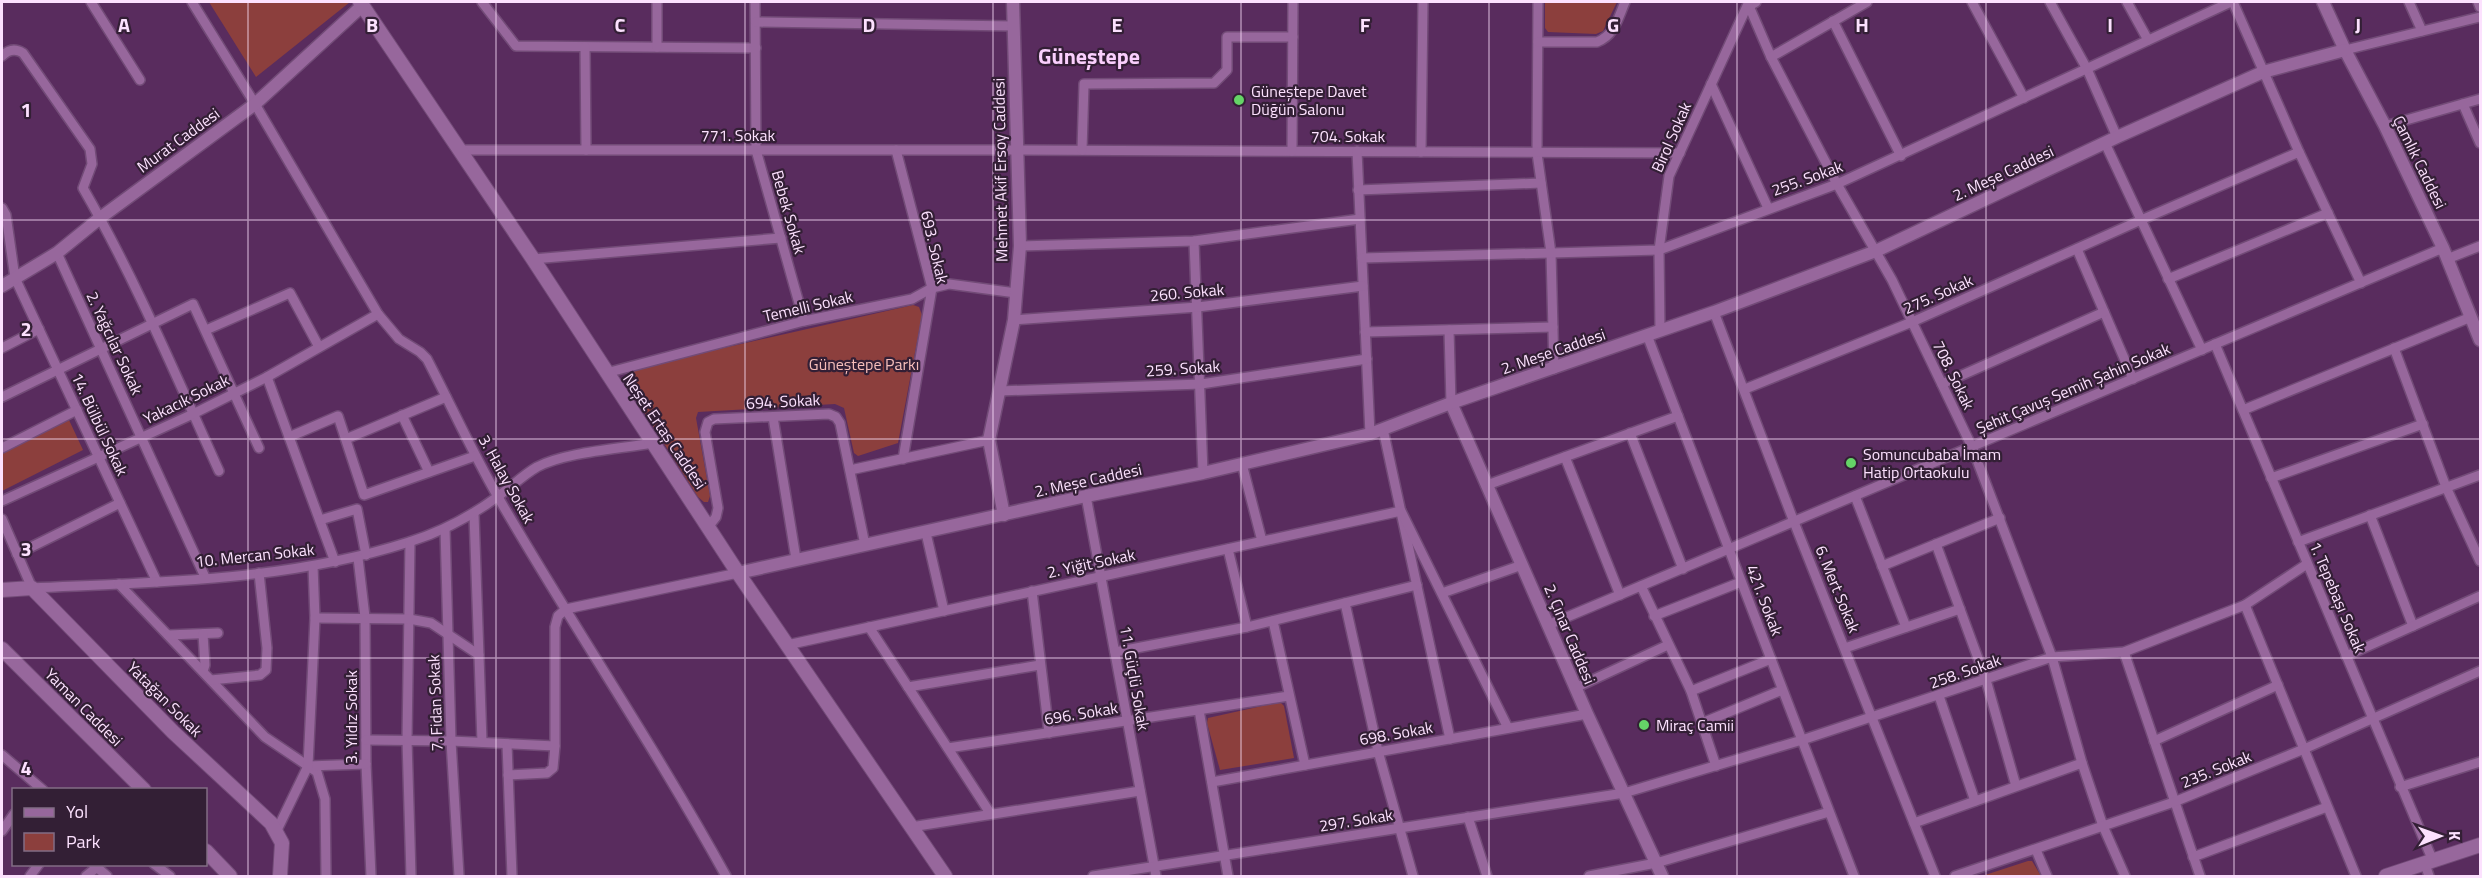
<svg xmlns="http://www.w3.org/2000/svg" width="2482" height="878" viewBox="0 0 2482 878" font-family="'Titillium Web',sans-serif">
	<rect width="100%" height="100%" fill="#592c5e"/>
	<g fill="#8c3f3d">
		<path d="M209,2h141l-94,75z"/>
		<path d="M1545,2h72l-14,29 -7,3 -48,-2 -3,-4z"/>
		<path d="M913,305l6,2 3,8 -24,128 -40,13 -4,-3 -10,-45 -9,-4 -137,8 -2,6 14,78 -2,6h-4l-6,-5 -70,-110c-2,-11 2,-16 12,-20z"/>
		<path d="M69,420l14,30 -81,41v-38z"/>
		<path d="M1280,702l4,4 10,52 -74,12 -13,-47 1,-5z"/>
		<path d="M2028,861h4l9,15h-59z"/>
	</g>
	<g fill="none" stroke-linecap="round" stroke-linejoin="round">
		<defs>
			<g id="minor">
				<path d="M91,2l49,78"/>
				<path d="M192,2l63,102 123,210 21,25 21,13 7,7c24,46 45,93 71,138 74,128 157,250 228,379"/>
				<path d="M482,2l34,44 240,2"/>
				<path d="M755,2l1,148 48,171"/>
				<path d="M1538,2l-1,151 14,100 3,116"/>
				<path d="M1756,2l-7,4 22,51 66,127 55,96 80,167 80,210 30,106 21,63 22,50"/>
				<path d="M1972,2l52,96"/>
				<path d="M2050,2l37,67 30,68"/>
				<path d="M2127,2l21,38"/>
				<path d="M2233,2l66,150 62,131"/>
				<path d="M2409,2l13,29"/>
				<path d="M2478,2l2,5"/>
				<path d="M1833,21l68,135"/>
				<path d="M756,22l257,4"/>
				<path d="M1538,42h59c18,-7 21,-24 28,-40"/>
				<path d="M585,47l1,103"/>
				<path d="M657,47v-45"/>
				<path d="M2345,50l135,-33"/>
				<path d="M2,56c6,-6 13,-8 21,-3l67,96 2,15 -9,24c52,90 93,188 136,283"/>
				<path d="M1771,57l96,-55"/>
				<path d="M1711,84l57,124"/>
				<path d="M2463,104l17,39"/>
				<path d="M2385,126l95,-27"/>
				<path d="M2105,143l97,207"/>
				<path d="M460,150h556l664,3"/>
				<path d="M896,150l36,138 -29,171"/>
				<path d="M1082,150l2,-66 130,-1 13,-13v-33h66"/>
				<path d="M1292,151l1,-149"/>
				<path d="M1357,151l13,283"/>
				<path d="M1421,152l2,-150"/>
				<path d="M1358,190l183,-7"/>
				<path d="M2,208l4,7 9,63 142,304"/>
				<path d="M1194,241l9,232"/>
				<path d="M1020,246l174,-5 166,-22"/>
				<path d="M2077,249l56,130"/>
				<path d="M57,253l148,324"/>
				<path d="M1362,258l297,-8 178,-66 394,-182"/>
				<path d="M533,259l248,-21"/>
				<path d="M2447,259l33,-13"/>
				<path d="M2168,279l160,-66"/>
				<path d="M1714,312l80,210 141,354"/>
				<path d="M1014,320l184,-13 165,-21"/>
				<path d="M206,330l84,-37 29,54"/>
				<path d="M1449,330l2,73"/>
				<path d="M1660,331l-1,-81 10,-74 79,-172"/>
				<path d="M1365,332l188,-5"/>
				<path d="M1647,335l207,541"/>
				<path d="M2215,344l218,517"/>
				<path d="M2,348l37,-19"/>
				<path d="M2394,348l52,139 34,74"/>
				<path d="M606,373l198,-52 108,-22 20,-11 17,-4 67,9"/>
				<path d="M267,377l68,185"/>
				<path d="M1942,384l162,-72"/>
				<path d="M1745,389l167,-67 229,-102 158,-68"/>
				<path d="M999,391l202,-7 166,-25"/>
				<path d="M2,397l191,-93 66,144"/>
				<path d="M2243,410l228,-93"/>
				<path d="M402,415l27,57"/>
				<path d="M773,417l23,142"/>
				<path d="M1383,429l67,310"/>
				<path d="M1630,433l53,136"/>
				<path d="M289,437l49,-21 26,79 111,-39"/>
				<path d="M346,439l100,-42"/>
				<path d="M2,448l75,-38"/>
				<path d="M1565,457l55,138"/>
				<path d="M1242,464l20,77"/>
				<path d="M850,470l139,-30"/>
				<path d="M2271,478l152,-54"/>
				<path d="M1487,485l191,-69"/>
				<path d="M1086,496l70,380"/>
				<path d="M1855,496l51,131"/>
				<path d="M2,501l191,-87 74,-37 111,-63"/>
				<path d="M474,514l8,228"/>
				<path d="M2370,515l43,111"/>
				<path d="M2,519l30,69c126,-6 256,-7 377,-46 32,-10 61,-25 88,-45 13,-9 26,-22 40,-30 29,-15 82,-18 115,-24"/>
				<path d="M320,520l37,-11 9,46"/>
				<path d="M709,526l7,-9 2,-9 -13,-76 3,-10 6,-3 115,-5 7,3 4,6 25,122"/>
				<path d="M445,529l6,212 8,135"/>
				<path d="M926,533l18,78"/>
				<path d="M410,542l-3,198 4,136"/>
				<path d="M2298,542l182,-67"/>
				<path d="M1936,544l50,136 30,106"/>
				<path d="M1228,549l19,78"/>
				<path d="M17,554l103,-51"/>
				<path d="M358,558l7,59 1,147 5,112"/>
				<path d="M1882,566l118,-48"/>
				<path d="M119,584l146,153 52,35 8,27 1,77"/>
				<path d="M1641,586l50,105 25,75"/>
				<path d="M1032,591l17,142"/>
				<path d="M1442,593l80,-28"/>
				<path d="M1345,603l33,148 35,125"/>
				<path d="M2245,605l111,271"/>
				<path d="M1654,616l87,-34"/>
				<path d="M315,618l94,1 22,4 48,32"/>
				<path d="M1273,621l32,144"/>
				<path d="M1548,625l895,-377"/>
				<path d="M869,627l121,186"/>
				<path d="M168,635l50,-2"/>
				<path d="M787,645l614,-134 107,217"/>
				<path d="M1845,648l115,-39"/>
				<path d="M1115,652l132,-25 170,-42"/>
				<path d="M2124,652l76,224"/>
				<path d="M2346,656l134,-60"/>
				<path d="M203,671l2,-6 -2,-31"/>
				<path d="M211,680l49,-5 6,-5 1,-22 -8,-75"/>
				<path d="M908,687l132,-22"/>
				<path d="M1575,688l93,-43"/>
				<path d="M1691,691l80,-32"/>
				<path d="M1939,696l36,105"/>
				<path d="M1199,710l29,166"/>
				<path d="M1702,723l80,-33"/>
				<path d="M366,740l85,1 104,5"/>
				<path d="M2154,741l124,-56"/>
				<path d="M507,744l5,132"/>
				<path d="M948,748l341,-52"/>
				<path d="M2,755l41,35"/>
				<path d="M308,766l58,-2"/>
				<path d="M508,775l39,-2 6,-5 2,-22v-119l3,-11 8,-7 172,-36"/>
				<path d="M1212,782l375,-68"/>
				<path d="M2400,787l80,-25"/>
				<path d="M1468,817l19,59"/>
				<path d="M1914,823l168,-60"/>
				<path d="M911,827l229,-36"/>
				<path d="M277,830l31,-64 7,-148 -2,-52"/>
				<path d="M2,831l12,-17"/>
				<path d="M2036,850l11,26"/>
				<path d="M2193,857l134,-50"/>
				<path d="M93,864l14,12"/>
				<path d="M154,864l16,12"/>
				<path d="M2425,864l4,12"/>
				<path d="M30,876l9,-12"/>
				<path d="M86,876l10,-8"/>
				<path d="M1093,876l531,-83 178,-53 250,-83 72,-5 121,-47 62,-41"/>
				<path d="M1589,876l67,-13 173,-51"/>
				<path d="M1955,876l219,-74 130,-53 176,-78"/>
			</g>
			<g id="tertiary">
				<path d="M2323,2l22,48 40,76 58,122 37,92"/>
				<path d="M2,286l55,-33 43,-35 155,-114 107,-98"/>
				<path d="M1451,403l136,311 75,162"/>
				<path d="M1004,515l-15,-75 25,-120 6,-74 -7,-244"/>
				<path d="M738,573l348,-77 117,-23 167,-39 81,-31 263,-91 162,-61 241,-114 146,-65 82,-22"/>
			</g>
			<g id="secondary">
				<path d="M360,2l173,257 205,314 207,303"/>
				<path d="M2,590l30,-2 141,144 98,91 11,20 -2,33"/>
				<path d="M2,649l142,141"/>
				<path d="M206,851l24,25"/>
				<path d="M2386,876l94,-31"/>
			</g>
		</defs>
		<use href="#minor" stroke="#724b77" stroke-width="12"/>
		<use href="#tertiary" stroke="#724b77" stroke-width="15"/>
		<use href="#secondary" stroke="#724b77" stroke-width="16"/>
		<use href="#minor" stroke="#97679c" stroke-width="9"/>
		<use href="#tertiary" stroke="#97679c" stroke-width="12"/>
		<use href="#secondary" stroke="#97679c" stroke-width="14"/>
	</g>
	<path fill="none" stroke="#fce1fe" stroke-width="1.5" stroke-opacity="0.55" d="M248,2v874M496,2v874M745,2v874M993,2v874M1241,2v874M1489,2v874M1737,2v874M1986,2v874M2234,2v874M2,220h2478M2,439h2478M2,658h2478"/>
	<g fill="#65d467" stroke="#331f35" stroke-width="2">
		<circle cx="1239" cy="100" r="6"/>
		<circle cx="1851" cy="463" r="6"/>
		<circle cx="1644" cy="725" r="6"/>
	</g>
	<g text-anchor="middle" stroke-width="4.5" stroke-linejoin="round" paint-order="stroke">
		<g font-size="16" fill="#fce1fe" stroke="#331f35" text-anchor="start">
			<text x="1251" y="97">Güneştepe Davet<tspan x="1251" dy="18">Düğün Salonu</tspan></text>
			<text x="1863" y="460">Somuncubaba İmam<tspan x="1863" dy="18">Hatip Ortaokulu</tspan></text>
			<text x="1656" y="731">Miraç Camii</text>
		</g>
		<g font-size="16" fill="#fce1fe" stroke="#331f35">
			<text x="738" y="141">771. Sokak</text>
			<text x="1348" y="142">704. Sokak</text>
			<text transform="translate(1671 137) rotate(-66)" y="6">Birol Sokak</text>
			<text transform="translate(178 140) rotate(-36)" y="6">Murat Caddesi</text>
			<text transform="translate(2420 162) rotate(64)" y="6">Çamlık Caddesi</text>
			<text transform="translate(1000 170) rotate(-91)" y="6">Mehmet Akif Ersoy Caddesi</text>
			<text transform="translate(2003 173) rotate(-25)" y="6">2. Meşe Caddesi</text>
			<text transform="translate(1807 178) rotate(-20)" y="6">255. Sokak</text>
			<text transform="translate(789 212) rotate(74)" y="6">Bebek Sokak</text>
			<text transform="translate(935 247) rotate(77)" y="6">693. Sokak</text>
			<text transform="translate(1187 292) rotate(-5)" y="6">260. Sokak</text>
			<text transform="translate(1938 294) rotate(-24)" y="6">275. Sokak</text>
			<text transform="translate(808 306) rotate(-13)" y="6">Temelli Sokak</text>
			<text transform="translate(115 343) rotate(65)" y="6">2. Yağcılar Sokak</text>
			<text transform="translate(1553 351) rotate(-19)" y="6">2. Meşe Caddesi</text>
			<text transform="translate(1183 368) rotate(-4)" y="6">259. Sokak</text>
			<text transform="translate(1954 375) rotate(64)" y="6">708. Sokak</text>
			<text transform="translate(2073 388) rotate(-23)" y="6">Şehit Çavuş Semih Şahin Sokak</text>
			<text transform="translate(186 399) rotate(-26)" y="6">Yakacık Sokak</text>
			<text transform="translate(783 401) rotate(-3)" y="6">694. Sokak</text>
			<text transform="translate(100 424) rotate(65)" y="6">14. Bülbül Sokak</text>
			<text transform="translate(665 431) rotate(56)" y="6">Neşet Ertaş Caddesi</text>
			<text transform="translate(507 479) rotate(61)" y="6">3. Halay Sokak</text>
			<text transform="translate(1088 480) rotate(-12)" y="6">2. Meşe Caddesi</text>
			<text transform="translate(255 555) rotate(-6)" y="6">10. Mercan Sokak</text>
			<text transform="translate(1091 563) rotate(-12)" y="6">2. Yiğit Sokak</text>
			<text transform="translate(1838 589) rotate(68)" y="6">6. Mert Sokak</text>
			<text transform="translate(2338 597) rotate(67)" y="6">1. Tepebaşı Sokak</text>
			<text transform="translate(1765 600) rotate(69)" y="6">421. Sokak</text>
			<text transform="translate(1570 634) rotate(67)" y="6">2. Çınar Caddesi</text>
			<text transform="translate(1965 671) rotate(-19)" y="6">258. Sokak</text>
			<text transform="translate(1135 678) rotate(80)" y="6">11. Güçlü Sokak</text>
			<text transform="translate(165 699) rotate(45)" y="6">Yatağan Sokak</text>
			<text transform="translate(435 703) rotate(-92)" y="6">7. Fidan Sokak</text>
			<text transform="translate(84 707) rotate(45)" y="6">Yaman Caddesi</text>
			<text transform="translate(1081 713) rotate(-9)" y="6">696. Sokak</text>
			<text transform="translate(351 717) rotate(-90)" y="6">3. Yıldız Sokak</text>
			<text transform="translate(1396 733) rotate(-10)" y="6">698. Sokak</text>
			<text transform="translate(2216 769) rotate(-22)" y="6">235. Sokak</text>
			<text transform="translate(1356 820) rotate(-9)" y="6">297. Sokak</text>
		</g>
		<g font-size="16" fill="#f7beba" stroke="#331f35">
			<text x="864" y="370">Güneştepe Parkı</text>
		</g>
		<g font-size="22" font-weight="bold" fill="#facffd" stroke="#331f35">
			<text x="1089" y="64">Güneştepe</text>
		</g>
	</g>
	<g font-size="20" text-anchor="middle" font-weight="bold" fill="#fce1fe" stroke="#331f35" stroke-width="4.5" stroke-linejoin="round" paint-order="stroke">
		<text x="124" y="32">A</text>
		<text x="372" y="32">B</text>
		<text x="620" y="32">C</text>
		<text x="869" y="32">D</text>
		<text x="1117" y="32">E</text>
		<text x="1365" y="32">F</text>
		<text x="1613" y="32">G</text>
		<text x="1862" y="32">H</text>
		<text x="2110" y="32">I</text>
		<text x="2358" y="32">J</text>
		<text x="26" y="117">1</text>
		<text x="26" y="336">2</text>
		<text x="26" y="556">3</text>
		<text x="26" y="775">4</text>
	</g>
	<rect width="2482" height="878" fill="none" stroke="#fce1fe" stroke-width="6"/>
	<rect x="12" y="788" width="195" height="78" fill="#331f35" stroke="#836d85" stroke-width="1.5"/>
	<rect x="24" y="808" width="30" height="9" fill="#97679c" stroke="#836d85" stroke-width="1.5"/>
	<text x="66" y="818" font-size="18" fill="#fce1fe">Yol</text>
	<rect x="24" y="833" width="30" height="18" fill="#8c3f3d" stroke="#836d85" stroke-width="1.5"/>
	<text x="66" y="848" font-size="18" fill="#fce1fe">Park</text>
	<g transform="translate(2440 836) rotate(89)" stroke="#331f35" stroke-width="4.5" paint-order="stroke">
	<path d="M0-4.5L10 22L0 15L-10 22Z" fill="#fce1fe"/>
	<text y="-9" font-size="16" font-weight="bold" text-anchor="middle" fill="#fce1fe">K</text>
	</g>
</svg>
